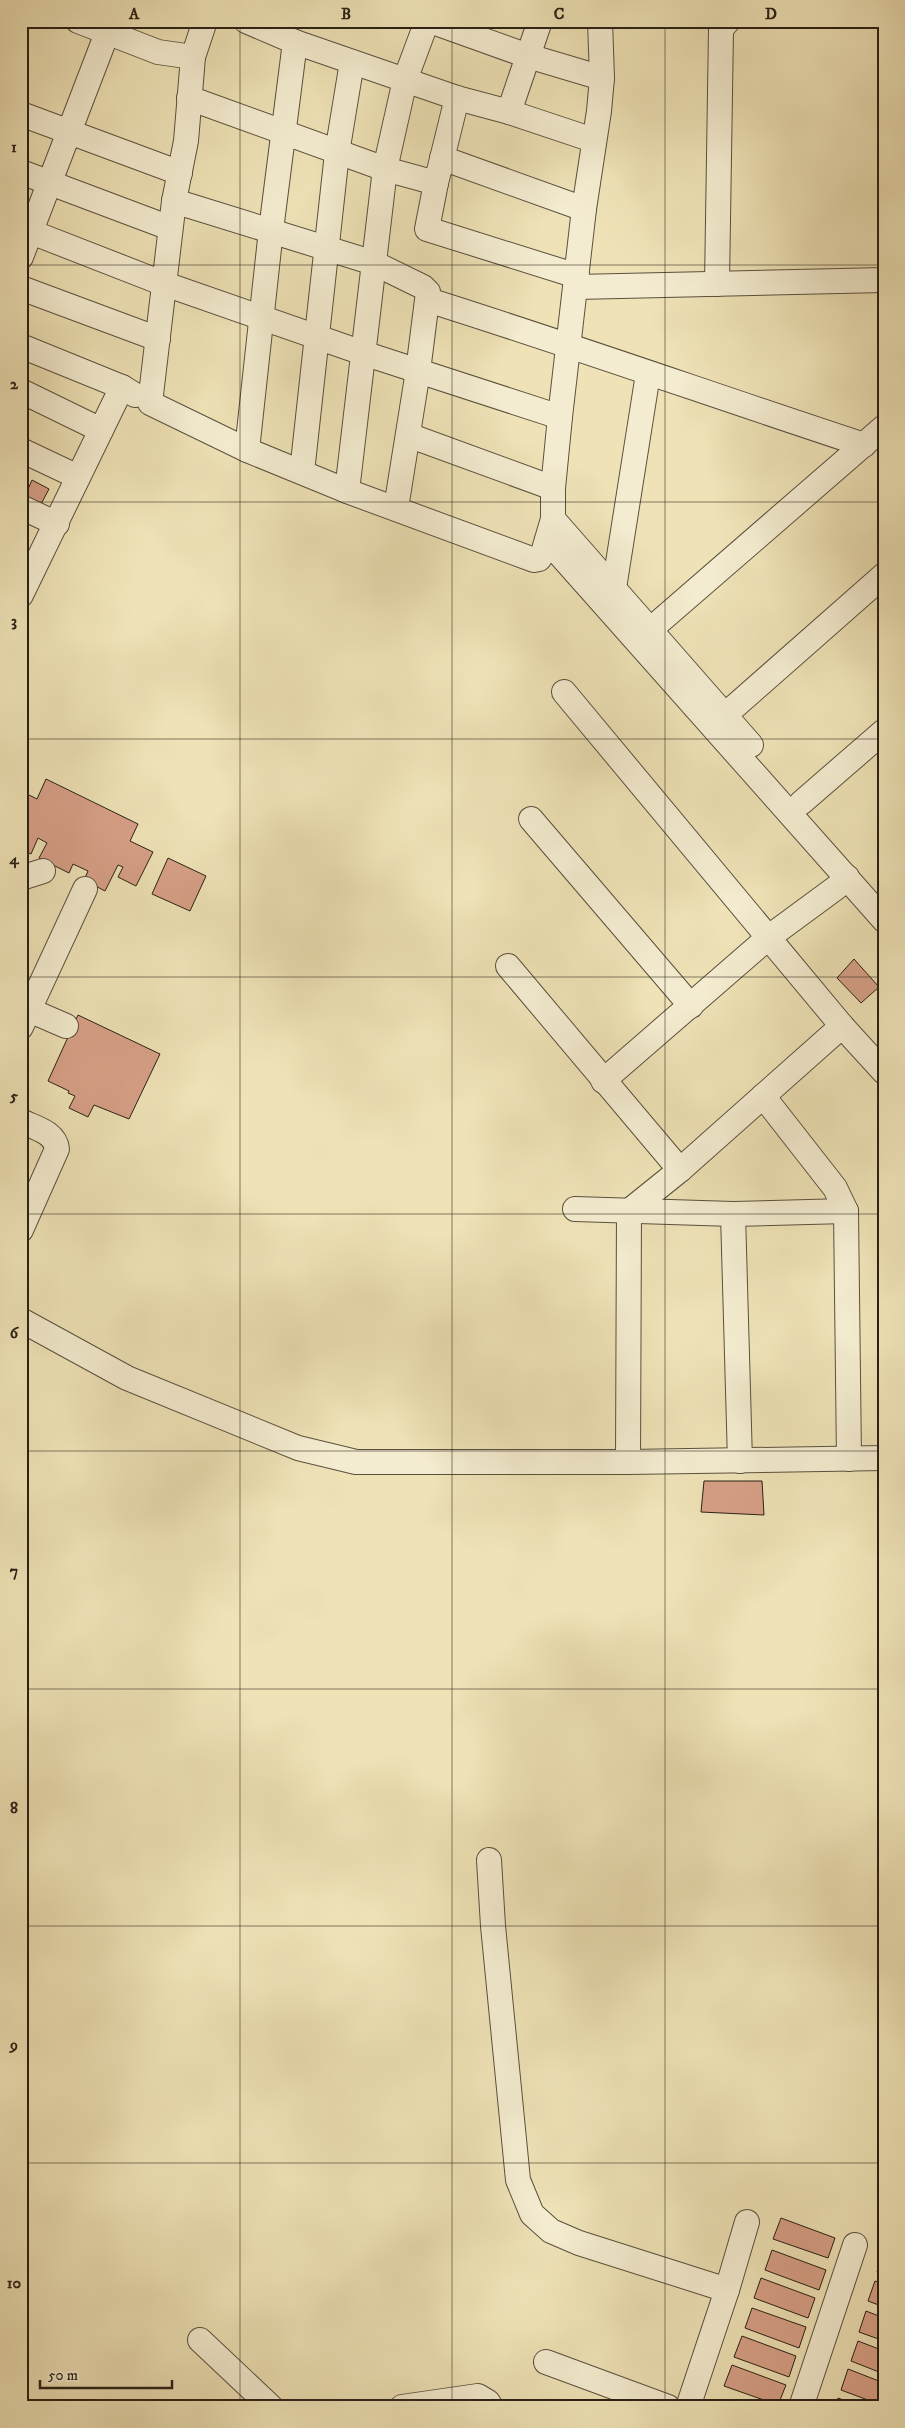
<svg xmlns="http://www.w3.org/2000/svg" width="905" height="2428" viewBox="0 0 905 2428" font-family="'IM FELL DW Pica',serif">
	<rect width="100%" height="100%" fill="#eee2b6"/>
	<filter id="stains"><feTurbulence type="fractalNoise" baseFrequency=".004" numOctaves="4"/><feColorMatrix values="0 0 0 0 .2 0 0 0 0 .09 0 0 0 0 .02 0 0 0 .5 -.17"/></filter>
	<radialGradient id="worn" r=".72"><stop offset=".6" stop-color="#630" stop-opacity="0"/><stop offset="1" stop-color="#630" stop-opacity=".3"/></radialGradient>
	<g fill="#d7a087" stroke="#292015">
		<path d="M32,480l17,9 -8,15 -16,-8z"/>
		<path d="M46,779l92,45 -8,17 23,11 -17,34 -18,-9 5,-10 -5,-2 -13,26 -21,-11 4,-9 -15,-7 -4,9 -30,-15 8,-15 -9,-5 -7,16 -10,-5 2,-23 -2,-1v-34l16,8z"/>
		<path d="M168,858l38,18 -16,35 -38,-17z"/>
		<path d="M854,959l25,28 -18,16 -24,-25z"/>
		<path d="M78,1015l82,39 -31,65 -35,-14 -6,12 -19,-9 6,-12 -7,-3 1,-2 -21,-10z"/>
		<path d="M704,1481h58l2,34 -63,-3z"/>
		<path d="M781,2218l54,20 -7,20 -55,-19z"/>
		<path d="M772,2250l54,20 -7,20 -54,-20z"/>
		<path d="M884,2253v22l-7,-3z"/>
		<path d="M761,2278l54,20 -7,20 -54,-20z"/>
		<path d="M875,2281l9,3v23l-16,-6z"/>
		<path d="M752,2308l54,19 -7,21 -54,-20z"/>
		<path d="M866,2311l18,7v23l-25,-9z"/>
		<path d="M742,2336l54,20 -7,21 -55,-20z"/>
		<path d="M858,2341l26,10v23l-33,-13z"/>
		<path d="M732,2365l54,20 -8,20 -54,-19z"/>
		<path d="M848,2369l36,14v23l-43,-16z"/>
		<path d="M838,2398l24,9h-27z"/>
	</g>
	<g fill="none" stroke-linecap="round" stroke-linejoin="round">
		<defs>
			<g id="minor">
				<path d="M78,21l80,31 35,5 -7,84 -12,60"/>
				<path d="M246,21l49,21"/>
				<path d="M427,21l-22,59 -20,89 -38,322 187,69 5,-1 4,-6 10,-34v-31l7,-71 24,-208 15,-98 3,-33 -2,-57"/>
				<path d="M430,21l98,35 74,22"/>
				<path d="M193,57l12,-36"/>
				<path d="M189,98l196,71 51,14 21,-85"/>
				<path d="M509,112l31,-91"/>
				<path d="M21,114l159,59"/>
				<path d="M442,158l142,51"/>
				<path d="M21,172l149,56"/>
				<path d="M436,183l-9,46 150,47"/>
				<path d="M21,228l141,55 201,70 197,64"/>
				<path d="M21,257l86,-224"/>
				<path d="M717,284l4,-255 7,-8"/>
				<path d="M576,287l308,-7"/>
				<path d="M21,288l137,51"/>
				<path d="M428,300c146,46 290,97 436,145"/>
				<path d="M21,346l101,41 13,8"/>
				<path d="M21,391l80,39"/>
				<path d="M408,435l145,53"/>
				<path d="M21,450l57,27"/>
				<path d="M247,450l24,-220 24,-188 162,56 52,14 84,28"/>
				<path d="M302,472l35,-319 15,-91"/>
				<path d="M347,491l-100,-41 -97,-47 24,-202 200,62 49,24 5,5 -10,79 -22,137"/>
				<path d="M21,507l36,17"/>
				<path d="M553,519l198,226"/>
				<path d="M547,540l337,380"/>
				<path d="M21,595l101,-208"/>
				<path d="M610,598l4,-10 34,-214"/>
				<path d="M651,629l233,-202"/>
				<path d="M564,692l278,334 42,46"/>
				<path d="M725,715l159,-140"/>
				<path d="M801,803l83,-72"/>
				<path d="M531,819l160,187"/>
				<path d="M21,878l22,-7"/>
				<path d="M508,966l172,204"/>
				<path d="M29,1010l37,16"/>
				<path d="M21,1027l64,-138"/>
				<path d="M603,1081l166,-144 68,-50 10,-10"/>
				<path d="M763,1096l72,92 11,23 3,248"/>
				<path d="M21,1121c14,7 34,11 36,28l-36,81"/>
				<path d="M575,1209l158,5 113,-3"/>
				<path d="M733,1214l7,247"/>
				<path d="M21,1320l106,58 171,70 58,14h272l256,-4"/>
				<path d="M628,1462l1,-251 51,-41 162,-144"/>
				<path d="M489,1860l4,66 25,254 14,34 19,17 28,12 148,47"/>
				<path d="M200,2340l71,67"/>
				<path d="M546,2362l122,45"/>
				<path d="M402,2407l76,-11 10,6 3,5"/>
				<path d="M688,2407l39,-117 20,-68"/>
				<path d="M801,2407l54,-162"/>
			</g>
		</defs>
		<use href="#minor" stroke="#5a503d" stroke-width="26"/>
		<use href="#minor" stroke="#f4ecd0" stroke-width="24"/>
	</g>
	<path fill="none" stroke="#292015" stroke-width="1" stroke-opacity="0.55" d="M240,21v2386M452,21v2386M665,21v2386M21,265h863M21,502h863M21,739h863M21,977h863M21,1214h863M21,1451h863M21,1689h863M21,1926h863M21,2163h863"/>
	<rect width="905" height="2428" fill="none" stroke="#eee2b6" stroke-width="55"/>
	<path d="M40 2380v8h132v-8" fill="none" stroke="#292015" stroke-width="2.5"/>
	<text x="48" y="2380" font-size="15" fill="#292015" stroke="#f4ecd0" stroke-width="4" paint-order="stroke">50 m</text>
	<rect x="28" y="28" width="850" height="2372" fill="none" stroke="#292015" stroke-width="2"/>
	<g font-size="16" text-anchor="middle" font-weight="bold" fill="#292015">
		<text x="134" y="19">A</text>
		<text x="346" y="19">B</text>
		<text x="559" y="19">C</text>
		<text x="771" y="19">D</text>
		<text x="14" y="152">1</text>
		<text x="14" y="389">2</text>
		<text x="14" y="626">3</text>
		<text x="14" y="864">4</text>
		<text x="14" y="1101">5</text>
		<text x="14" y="1338">6</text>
		<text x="14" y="1576">7</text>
		<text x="14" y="1813">8</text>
		<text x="14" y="2050">9</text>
		<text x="14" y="2288">10</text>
	</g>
	<rect width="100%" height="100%" filter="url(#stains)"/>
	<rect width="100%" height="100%" fill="url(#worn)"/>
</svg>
